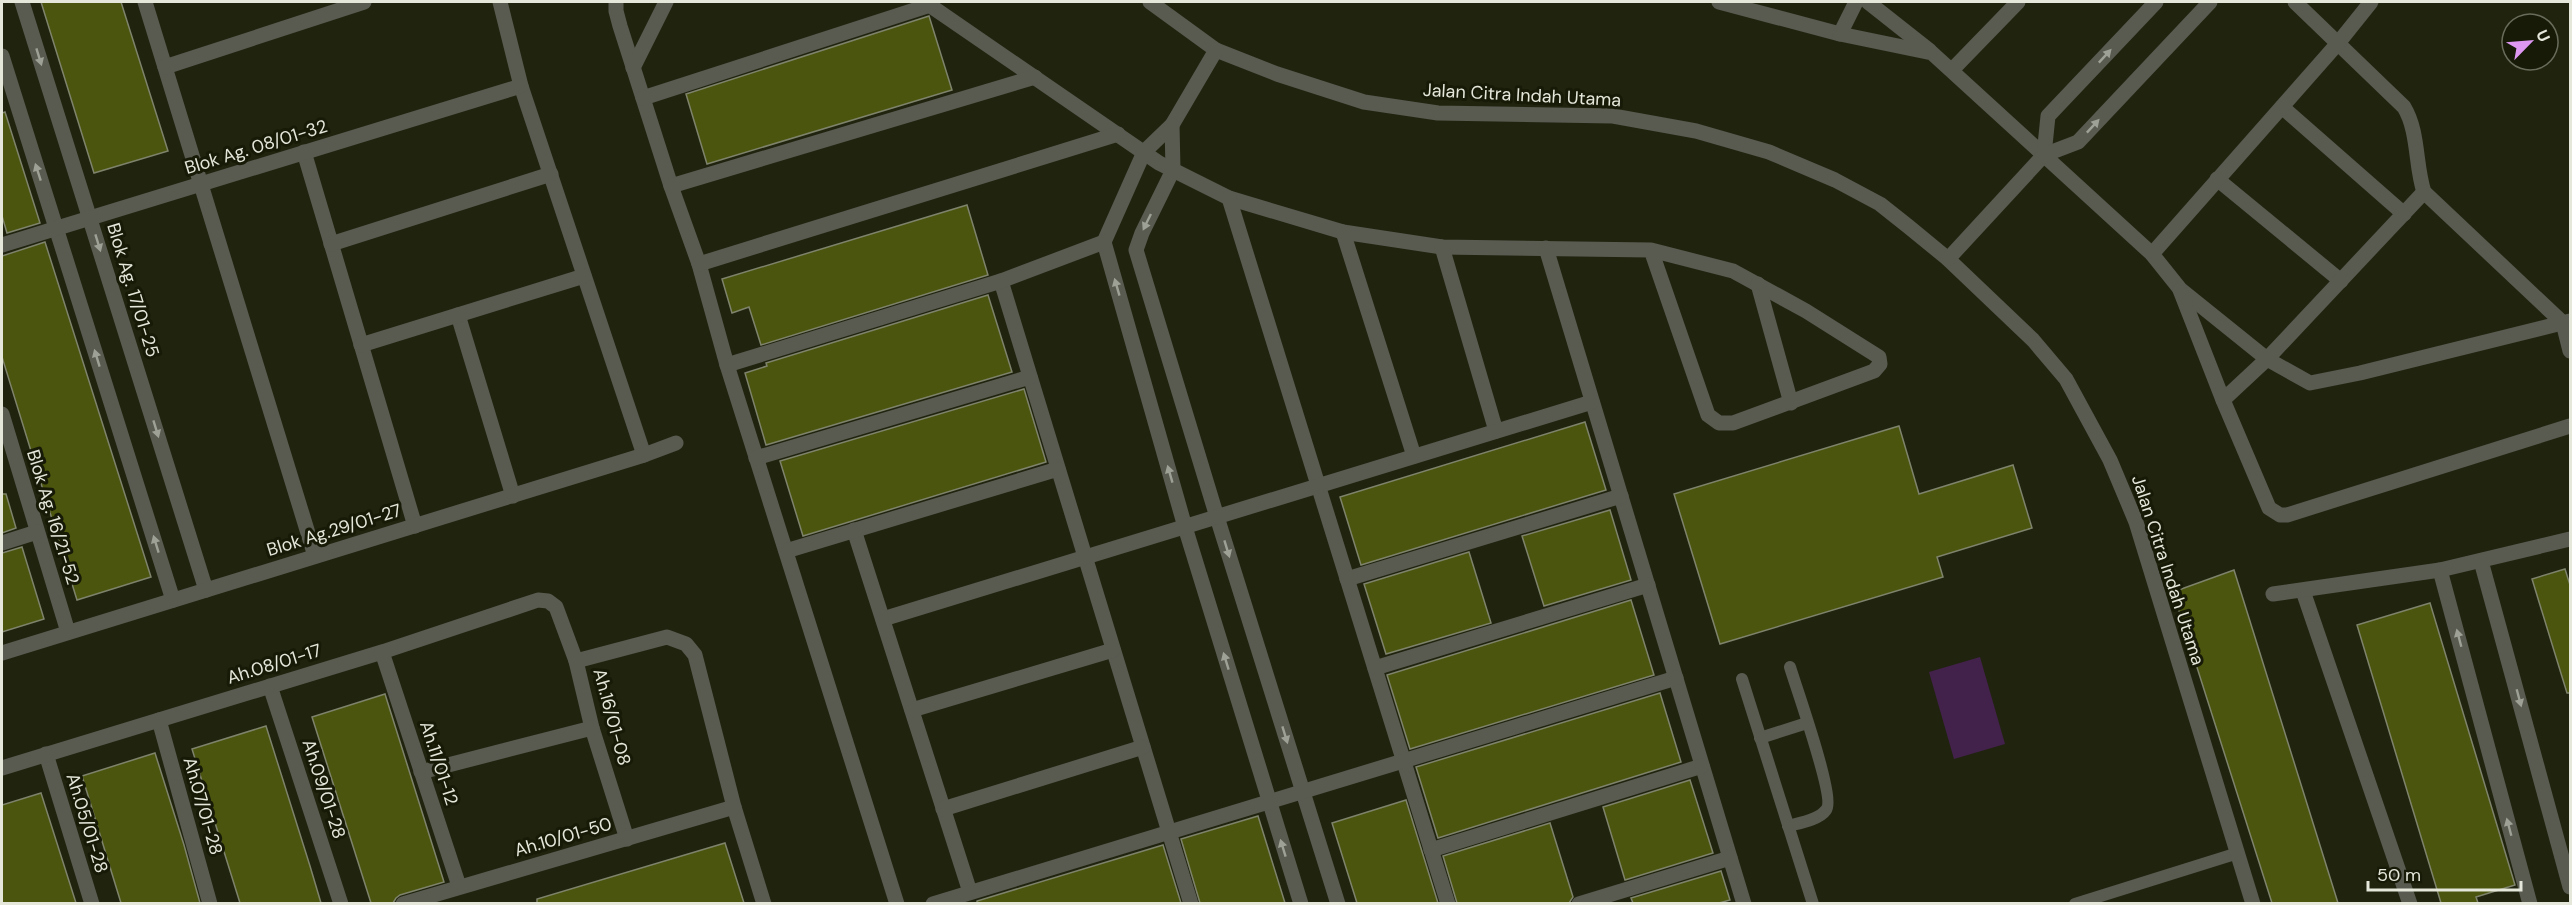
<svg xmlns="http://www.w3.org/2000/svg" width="2572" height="905" viewBox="0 0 2572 905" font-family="'DM Sans',sans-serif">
	<rect width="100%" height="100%" fill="#20240f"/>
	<path fill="#42214b" d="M1980,657l25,87 -51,15 -25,-87z"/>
	<g fill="#4c550e" stroke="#7e836b" stroke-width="1.5">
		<path d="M41,2h80l47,149 -74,22z"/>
		<path d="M929,16l23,74 -245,74 -21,-70z"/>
		<path d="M5,112l35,111 -33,10 -5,-17v-103z"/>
		<path d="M967,205l21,70 -227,70 -12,-38 -17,6 -10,-34z"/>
		<path d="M45,242l106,335 -74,23 -75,-243v-101z"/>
		<path d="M988,295l24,77 -246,73 -21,-72 22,-7 -1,-3z"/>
		<path d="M1024,389l22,73 -243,74 -23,-75z"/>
		<path d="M1585,422l21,68 -245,75 -21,-68z"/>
		<path d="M1899,426l20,68 94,-29 19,63 -95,29 6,20 -223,67 -46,-150z"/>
		<path d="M2,494h4l10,34 -14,5z"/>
		<path d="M1610,510l21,70 -87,26 -22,-70z"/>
		<path d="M22,547l22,72 -42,13v-79z"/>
		<path d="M1469,552l22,71 -105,31 -22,-70z"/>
		<path d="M2565,569l6,19v105h-4l-35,-114z"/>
		<path d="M2234,570l104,333h-66l-99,-311z"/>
		<path d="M1631,600l23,75 -244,74 -23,-74z"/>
		<path d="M2430,603l85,282 -39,12 2,6h-37l-84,-278z"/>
		<path d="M1660,693l21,69 -243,76 -22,-71z"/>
		<path d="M385,694l59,188 -44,13 -4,3 -3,5h-22l-59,-186z"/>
		<path d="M266,726l44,140 11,37h-81l-48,-154z"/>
		<path d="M155,753l29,92 16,58h-79l-39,-127z"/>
		<path d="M1690,780l23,73 -88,27 -22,-73z"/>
		<path d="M41,793l35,110h-74v-98z"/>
		<path d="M1406,800l32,103h-81l-25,-80z"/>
		<path d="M1258,816l27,87h-85l-19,-64z"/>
		<path d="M1550,823l23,74 -4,6h-112l-14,-47z"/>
		<path d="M725,843l19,60h-207v-4z"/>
		<path d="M1163,845l18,58h-204v-2z"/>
		<path d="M1721,871l9,29 -11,3h-86l-2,-5z"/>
	</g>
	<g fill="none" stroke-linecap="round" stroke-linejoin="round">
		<g stroke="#595b51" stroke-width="12">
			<path d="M1742,679l71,225"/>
			<path d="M1760,738l47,-15"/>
			<path d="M1788,826c11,-3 31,-6 38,-16 10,-11 -30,-123 -36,-143"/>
			<path d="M2075,904l163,-51"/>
		</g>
		<g stroke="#595b51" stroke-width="15">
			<path d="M22,2l184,588"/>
			<path d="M145,2l170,554"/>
			<path d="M500,2l21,84 123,369"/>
			<path d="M616,2v9l4,15 51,160 28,78 28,101 170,539"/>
			<path d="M925,2l234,161 70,35 114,34 99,15 209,3 82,21 73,40 73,46 1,7 -6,7 -141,52h-14l-11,-8 -57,-165"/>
			<path d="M1150,2l66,48 61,24 87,28 74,11 175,3 83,15 73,21 66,28 45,24 29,23 39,32 85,81 33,39 44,81 26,62 117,382"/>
			<path d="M1719,2l121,32 92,19 220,201 28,35 87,70 43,24 50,-10 210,-52"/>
			<path d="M1868,2l62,49"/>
			<path d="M2295,2l109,105c15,25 11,58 20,85l139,131 7,28"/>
			<path d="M1840,34l16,-32"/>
			<path d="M1216,50l-44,75 -28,27 -40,90 81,285 116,377"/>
			<path d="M2,56l171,544"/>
			<path d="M165,67l199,-65"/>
			<path d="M633,68l33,-66"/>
			<path d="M1952,70l66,-68"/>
			<path d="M643,98l287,-93"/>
			<path d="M2282,107l122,107"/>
			<path d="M1172,125l1,45 -31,63 -6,17 81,267 121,387"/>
			<path d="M304,152l111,374"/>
			<path d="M2044,155l4,-39 108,-114"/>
			<path d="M2217,179l124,102"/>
			<path d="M671,186l364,-109"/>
			<path d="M1229,198l219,706"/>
			<path d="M1343,232l71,224"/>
			<path d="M331,244l220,-70"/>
			<path d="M2,245l519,-159"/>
			<path d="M1442,247l54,184"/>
			<path d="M1546,248l198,656"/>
			<path d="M2152,254l187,-212 32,-40"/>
			<path d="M1948,259l96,-104 34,-13 132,-140"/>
			<path d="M699,264l419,-130"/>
			<path d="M1001,281l190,623"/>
			<path d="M1758,284l33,119"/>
			<path d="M2180,290l43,110 46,108 11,7h7l283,-89"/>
			<path d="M458,315l55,181"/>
			<path d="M361,345l223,-69"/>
			<path d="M727,365l274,-84 103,-39"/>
			<path d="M2223,400l44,-41 157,-167"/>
			<path d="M2,414l66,218"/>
			<path d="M756,458l274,-81"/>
			<path d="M854,530l116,362"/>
			<path d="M2,543l35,-11"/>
			<path d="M786,551l272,-82"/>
			<path d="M2481,561l89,326"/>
			<path d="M2440,570l90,334"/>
			<path d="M1347,579l274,-83"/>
			<path d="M2303,591l107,313"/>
			<path d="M2273,594l167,-24 130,-31"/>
			<path d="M883,619l709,-217"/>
			<path d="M382,652l77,234"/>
			<path d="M2,653l642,-198 32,-12"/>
			<path d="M576,661l91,-24 19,7 9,11 39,152 30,97"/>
			<path d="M1375,668l273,-83"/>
			<path d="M270,686l71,218"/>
			<path d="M912,710l201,-60"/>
			<path d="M159,720l51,184"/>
			<path d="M46,754l46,150"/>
			<path d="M2,768l380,-116 156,-52 10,1 8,6 20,54 16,67 35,111"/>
			<path d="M421,772l171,-44"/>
			<path d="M943,809l200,-62"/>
			<path d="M1431,850l271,-84"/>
			<path d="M403,904l331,-97"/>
			<path d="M933,904l743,-226"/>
			<path d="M1579,904l151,-46"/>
		</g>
	</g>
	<defs><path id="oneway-solid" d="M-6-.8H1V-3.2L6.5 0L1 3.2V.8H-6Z" transform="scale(1.5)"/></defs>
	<g fill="#9ea196">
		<use href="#oneway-solid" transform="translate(2105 56) rotate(-47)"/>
		<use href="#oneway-solid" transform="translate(39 57) rotate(73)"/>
		<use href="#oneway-solid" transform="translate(2093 126) rotate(-47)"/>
		<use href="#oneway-solid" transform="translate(38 172) rotate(-108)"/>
		<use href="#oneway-solid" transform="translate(1147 222) rotate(116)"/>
		<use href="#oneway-solid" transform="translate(98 243) rotate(73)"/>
		<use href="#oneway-solid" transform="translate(1117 287) rotate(-106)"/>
		<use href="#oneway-solid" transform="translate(97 358) rotate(-107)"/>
		<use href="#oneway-solid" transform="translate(156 429) rotate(73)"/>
		<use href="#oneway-solid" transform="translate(1170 474) rotate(-106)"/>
		<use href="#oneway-solid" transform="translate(156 544) rotate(-107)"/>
		<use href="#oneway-solid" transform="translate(1227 549) rotate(73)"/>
		<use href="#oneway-solid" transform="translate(2459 638) rotate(-105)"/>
		<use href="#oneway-solid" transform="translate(1226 661) rotate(-107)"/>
		<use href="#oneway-solid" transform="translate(2519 698) rotate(75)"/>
		<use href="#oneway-solid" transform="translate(1285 735) rotate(73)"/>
		<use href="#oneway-solid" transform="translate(2509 827) rotate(-105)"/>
		<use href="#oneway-solid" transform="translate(1283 848) rotate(-107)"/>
	</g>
	<g text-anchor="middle" stroke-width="6" stroke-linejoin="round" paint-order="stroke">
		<g font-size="18" fill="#e4e7da" stroke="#171a06">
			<text transform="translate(1522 95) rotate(3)" y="6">Jalan Citra Indah Utama</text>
			<text transform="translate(256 147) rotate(-17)" y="6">Blok Ag. 08/01-32</text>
			<text transform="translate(133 290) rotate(73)" y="6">Blok Ag. 17/01-25</text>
			<text transform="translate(53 517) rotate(73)" y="6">Blok Ag. 16/21-52</text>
			<text transform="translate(334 530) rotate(-17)" y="6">Blok Ag.29/01-27</text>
			<text transform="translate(2168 570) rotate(72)" y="6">Jalan Citra Indah Utama</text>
			<text transform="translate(274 664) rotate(-17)" y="6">Ah.08/01-17</text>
			<text transform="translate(612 717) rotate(75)" y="6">Ah.16/01-08</text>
			<text transform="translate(439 763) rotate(72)" y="6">Ah.11/01-12</text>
			<text transform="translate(324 789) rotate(72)" y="6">Ah.09/01-28</text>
			<text transform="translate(203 806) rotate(74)" y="6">Ah.07/01-28</text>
			<text transform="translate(87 823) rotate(73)" y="6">Ah.05/01-28</text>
			<text transform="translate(563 837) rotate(-16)" y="6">Ah.10/01-50</text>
		</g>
	</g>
	<rect width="2572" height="905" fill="none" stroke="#e4e7da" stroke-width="6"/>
	<g transform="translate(2530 42) rotate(65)"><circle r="28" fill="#171a06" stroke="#696c5b" stroke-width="1.5"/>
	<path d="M0-4.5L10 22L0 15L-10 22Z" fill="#de98f2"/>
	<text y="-9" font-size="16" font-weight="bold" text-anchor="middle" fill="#e4e7da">U</text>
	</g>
	<path d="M2368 881v9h153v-9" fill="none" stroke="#e4e7da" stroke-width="3"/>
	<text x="2377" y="881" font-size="18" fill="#e4e7da" stroke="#171a06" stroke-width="4.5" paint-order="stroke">50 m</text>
</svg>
